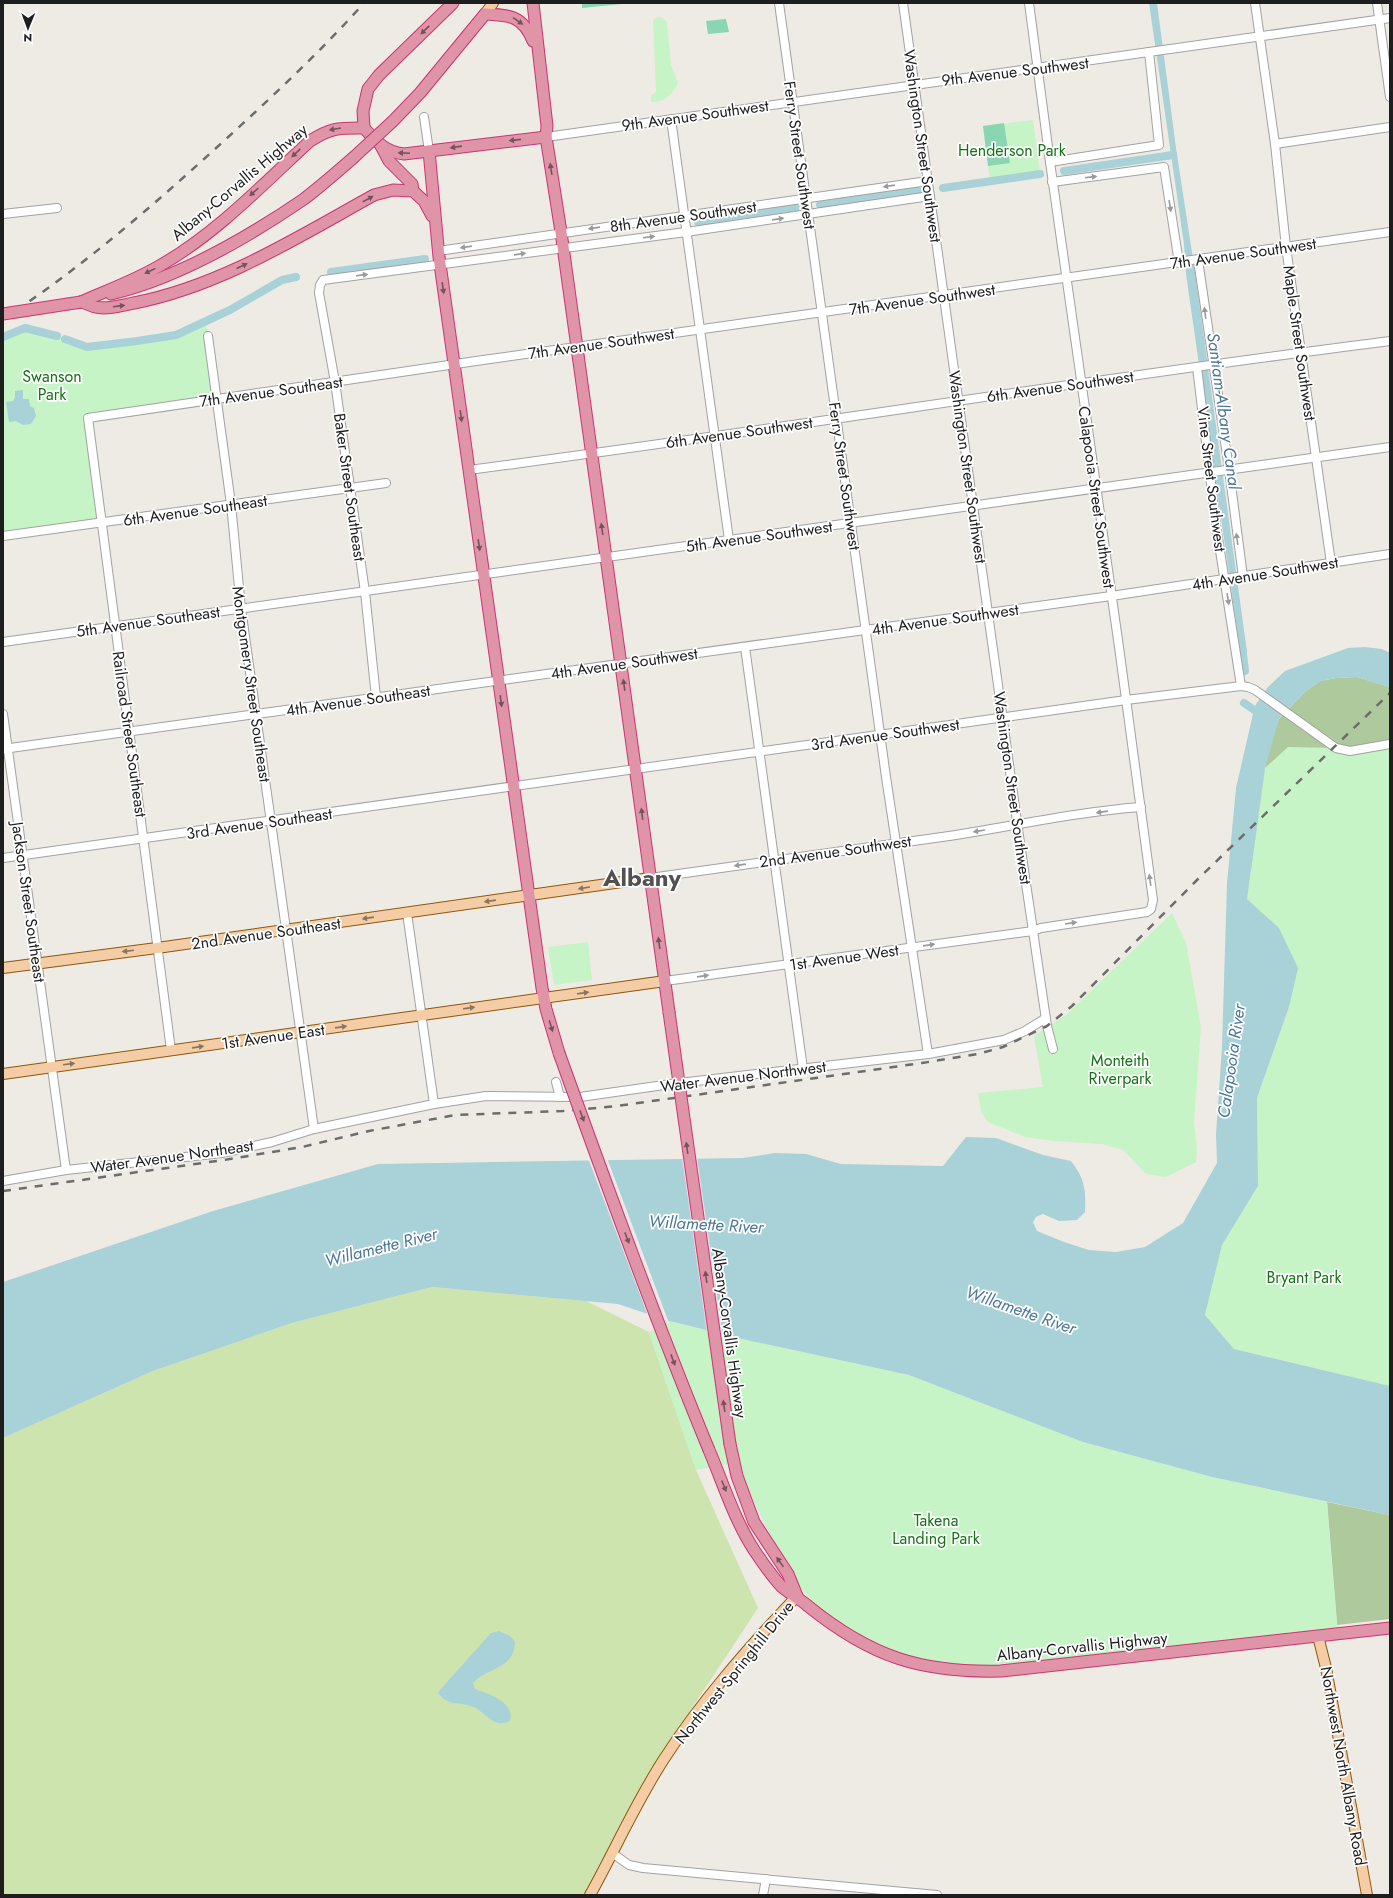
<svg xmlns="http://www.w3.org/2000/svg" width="1393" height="1898" viewBox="0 0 1393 1898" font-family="Jost,sans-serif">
	<rect width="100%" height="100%" fill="#eeebe5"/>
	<path fill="#cde4af" d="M432,1287l154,14 63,31 47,138 62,138 -66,100 -102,187h-587v-457l150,-67 139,-48z"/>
	<g fill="#aeca9d">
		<path d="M1357,677l33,10v129l-139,53 14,-101 5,-27 9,-22 27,-28 14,-10 16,-3z"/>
		<path d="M1327,1502l63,13v104l-53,6z"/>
	</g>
	<g fill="#c6f4c6">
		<path d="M658,17l5,1 4,4 4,43 7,18c-5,11 -14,20 -27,19v-6l5,-4 -3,-72z"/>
		<path d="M1033,120l7,53 -50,7 -7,-54z"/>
		<path d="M206,322l11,76 -129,19 15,106 -100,13v-199l22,-9 21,4 41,15 50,-6 39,-6z"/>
		<path d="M1390,744v642l-156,-37 -29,-34 17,-70 36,-59 -1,-88 32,-91 -10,-79 -32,-29 18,-131 23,-21 48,1 18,2z"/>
		<path d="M1172,913l14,30 15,84 -7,95 3,26 -1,14 -30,15 -20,-3 -23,-24 -21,-6 -48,-3 -29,-4 -37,-15 -7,-10 -3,-19 65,-6 -9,-51 33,-22z"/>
		<path d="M588,942l4,38 -38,5 -6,-38z"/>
		<path d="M668,1321l83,20 158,34 174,67 129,35 115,25 11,132 -337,37 -51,-1 -65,-15 -55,-31 -41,-51 -54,-110 -39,7 -47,-138z"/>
	</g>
	<g fill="#8ad6b3">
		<path d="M582,3h50l-50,5z"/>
		<path d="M726,19l3,13 -21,2 -2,-13z"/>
		<path d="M1004,123l6,40 -22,3 -5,-40z"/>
	</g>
	<g fill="#a9d1d8">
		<path d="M1149,3h8l19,145 19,124 52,380 -1,4 -5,1 -55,-383 -2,-30z"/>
		<path d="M23,390v9h6l1,7 4,2 2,8 -5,8 -8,1 -7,-4 -7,1 -3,-20 7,-1 2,-4v-6z"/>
		<path d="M1365,647l17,2 8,4v34l-33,-10 -21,1 -16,3 -14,10 -27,28 -14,49 -18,131 32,29 19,40 -9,39 -32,91 1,88 -36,59 -17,70 29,34 156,37v129l-178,-38 -129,-35 -174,-67 -158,-34 -82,-20 -51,-17 -186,-17 -140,36 -139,48 -150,67v-156l210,-71 165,-47 365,-6 32,-5 31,1 35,10 102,2 23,-29 30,1 47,17 28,6c14,18 15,29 14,51l-8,8 -18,1 -16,-7 -7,3 -3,5 4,9 27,11 25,8 27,2 29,-5 38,-24 34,-60 -1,-29 6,-87 5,-164 9,-95 17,-74 3,-10 12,-17 17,-16 63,-23z"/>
		<path d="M499,1631l11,5 5,6c-1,28 -28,25 -42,41l2,6c14,5 40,13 35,32 -3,1 -7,3 -12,2 -8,-2 -16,-12 -24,-16 -14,-6 -28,0 -36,-15l53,-59z"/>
	</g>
	<g fill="#eeebe5">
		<path d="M682,1157h15l26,180 -16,-4z"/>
		<path d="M588,1158h19l62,165 -21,-7z"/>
	</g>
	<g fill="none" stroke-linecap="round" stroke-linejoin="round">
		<g stroke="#a9d1d8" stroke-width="8">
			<path d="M1064,171l109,-16"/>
			<path d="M943,188l97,-14"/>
			<path d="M820,205l98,-14"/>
			<path d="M698,222l98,-15"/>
			<path d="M331,272l94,-13"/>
			<path d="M3,337l22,-9 32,8"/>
			<path d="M65,339l22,8 50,-6 39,-6 54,-25 52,-30 14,-3"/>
			<path d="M1242,646l3,25"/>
			<path d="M1244,703l19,13"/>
		</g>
		<defs>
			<g id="minor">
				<path d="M779,3l107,774 42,277"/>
				<path d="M903,3l116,833 28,190 6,23"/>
				<path d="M1255,3l20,141 11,103 45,316"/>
				<path d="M1377,3l13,94"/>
				<path d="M424,117l5,34"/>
				<path d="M671,119l58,421"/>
				<path d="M546,137l844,-119"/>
				<path d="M1275,144l115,-17"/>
				<path d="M1050,162l109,-17 -10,-93"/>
				<path d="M1052,182l112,-15 15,96"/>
				<path d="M3,214l54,-6"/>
				<path d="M438,251l490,-70"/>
				<path d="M1198,260l31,209 14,108"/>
				<path d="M208,336l23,168 10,104 73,521"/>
				<path d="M1197,367l19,158 25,161"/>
				<path d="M469,470c307,-40 613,-90 921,-129"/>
				<path d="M3,536l383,-53"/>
				<path d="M3,642l1387,-195"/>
				<path d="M745,647l58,422"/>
				<path d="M376,697l-11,-105 -30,-210 -16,-89 1,-8 3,-5 363,-48 244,-36"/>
				<path d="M3,714l63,456"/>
				<path d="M3,749l1108,-153 279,-42"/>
				<path d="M3,858l1123,-158 115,-14 7,1 7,3 81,58 14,3 40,-7"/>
				<path d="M650,878c100,-14 200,-28 299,-42 64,-10 127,-24 192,-29"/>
				<path d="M407,913l27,191"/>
				<path d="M665,981l368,-50 8,-3 106,-16 4,-3 2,-9 -34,-253 -69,-485 -21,-159"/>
				<path d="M171,1050l-83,-632 395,-58 907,-128"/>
				<path d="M556,1082l4,15"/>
				<path d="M3,1181l63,-11 156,-17 50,-11 42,-13 120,-25 52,-8 94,1 91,-13 257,-30 76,-14 21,-9 21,-13"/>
				<path d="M612,1853l17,12 14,3 294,27"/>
				<path d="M763,1895l3,-16"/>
			</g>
			<g id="major">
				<path d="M485,14l8,-11"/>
				<path d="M3,968l154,-20 493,-70"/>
				<path d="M3,1074l662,-93"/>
				<path d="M1318,1636l8,32 41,227"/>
				<path d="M590,1895c25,-45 46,-93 74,-136 38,-59 85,-112 133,-163"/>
			</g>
			<g id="highway">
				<path d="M533,3l14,123 -1,11 15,95 108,780"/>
				<path d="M393,121l27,-28 65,-79c25,1 38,2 48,27"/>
				<path d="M364,128l-1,-17 5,-22 11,-14 74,-72"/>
				<path d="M381,146l8,15 23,23 1,7"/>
				<path d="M429,151l10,106 103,731 4,21 13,44"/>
				<path d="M111,294c67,-16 136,-56 193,-95 17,-13 33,-27 49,-41"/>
				<path d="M81,302c27,-12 55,-22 80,-37 56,-32 102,-81 149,-124 22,-14 29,-13 54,-13 12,13 21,24 40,26l142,-17"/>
				<path d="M81,302c5,1 10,4 14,5 12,3 28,-2 39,-4 87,-17 164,-66 240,-108l19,-5 20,1 11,10 8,15"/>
				<path d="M730,1444l7,32 17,46 34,52 9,22"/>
				<path d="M709,1450c14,33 25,69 45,100 8,12 17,25 27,36 8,7 19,13 27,20 63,51 113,67 193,65l389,-43"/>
			</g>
		</defs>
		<use href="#minor" stroke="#a2a2a2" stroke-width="10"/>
		<use href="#major" stroke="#8b580d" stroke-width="12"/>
		<use href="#highway" stroke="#cb3472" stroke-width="13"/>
		<use href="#minor" stroke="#fff" stroke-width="8"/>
		<use href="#major" stroke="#f4cca5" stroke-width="10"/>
		<use href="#highway" stroke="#df94a7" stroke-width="11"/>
		<g stroke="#6c6c6c" stroke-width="2.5" stroke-dasharray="8 8" stroke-linecap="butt">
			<path d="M3,319c80,-52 153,-116 223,-180 48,-44 95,-88 138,-136"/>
			<path d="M3,1191l221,-31 78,-13 67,-16 86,-16 108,-4 54,-5 305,-43 56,-9 25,-7 44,-21 25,-20 125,-126 193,-187"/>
		</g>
		<defs>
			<g id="highway-bridge">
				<path d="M353,158l40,-37"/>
				<path d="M3,314l78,-12"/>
				<path d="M669,1012l61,432"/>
				<path d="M559,1053c48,133 96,266 150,397"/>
			</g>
		</defs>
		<use href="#highway-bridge" stroke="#cb3472" stroke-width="13" stroke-linecap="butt"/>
		<use href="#highway-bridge" stroke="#df94a7" stroke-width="11"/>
	</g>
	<defs><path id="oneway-solid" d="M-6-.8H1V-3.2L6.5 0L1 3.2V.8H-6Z"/></defs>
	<g fill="#75535c">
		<use href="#oneway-solid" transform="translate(518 21) rotate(34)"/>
		<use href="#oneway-solid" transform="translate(425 30) rotate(136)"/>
		<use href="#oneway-solid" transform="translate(335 129) rotate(170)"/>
		<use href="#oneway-solid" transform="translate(515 140) rotate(174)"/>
		<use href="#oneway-solid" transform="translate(456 147) rotate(172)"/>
		<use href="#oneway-solid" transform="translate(296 153) rotate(137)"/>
		<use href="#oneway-solid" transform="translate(404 153) rotate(-178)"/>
		<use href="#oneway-solid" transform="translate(551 169) rotate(-99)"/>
		<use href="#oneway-solid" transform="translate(254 192) rotate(138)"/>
		<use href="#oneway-solid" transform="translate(368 199) rotate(-29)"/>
		<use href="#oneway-solid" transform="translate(242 266) rotate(-25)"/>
		<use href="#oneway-solid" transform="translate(150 271) rotate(154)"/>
		<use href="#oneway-solid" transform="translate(443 288) rotate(82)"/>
		<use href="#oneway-solid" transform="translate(119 306) rotate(-7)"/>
		<use href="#oneway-solid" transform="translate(461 416) rotate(82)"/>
		<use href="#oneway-solid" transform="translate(602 529) rotate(-98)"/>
		<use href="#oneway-solid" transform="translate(479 545) rotate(82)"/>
		<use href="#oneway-solid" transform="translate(624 685) rotate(-98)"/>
		<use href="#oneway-solid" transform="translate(501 701) rotate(82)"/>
		<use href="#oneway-solid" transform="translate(642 814) rotate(-97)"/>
		<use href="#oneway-solid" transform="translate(659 943) rotate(-98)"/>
		<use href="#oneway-solid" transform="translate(551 1026) rotate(73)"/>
		<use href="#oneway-solid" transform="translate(582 1116) rotate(70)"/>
		<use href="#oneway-solid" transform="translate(687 1148) rotate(-98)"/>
		<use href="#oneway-solid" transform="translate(627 1238) rotate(69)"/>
		<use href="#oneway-solid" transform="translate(706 1277) rotate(-98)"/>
		<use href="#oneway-solid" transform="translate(673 1360) rotate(70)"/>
		<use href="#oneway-solid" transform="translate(724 1406) rotate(-98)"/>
		<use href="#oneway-solid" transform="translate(724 1486) rotate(68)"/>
		<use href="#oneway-solid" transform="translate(780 1562) rotate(-125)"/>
	</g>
	<g fill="#9a9a9a">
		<use href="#oneway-solid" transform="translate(1091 177) rotate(-7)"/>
		<use href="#oneway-solid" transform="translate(889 186) rotate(172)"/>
		<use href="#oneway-solid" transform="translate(1170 206) rotate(81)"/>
		<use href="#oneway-solid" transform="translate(778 219) rotate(-8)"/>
		<use href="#oneway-solid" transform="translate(594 228) rotate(172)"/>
		<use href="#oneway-solid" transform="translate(649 237) rotate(-7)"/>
		<use href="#oneway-solid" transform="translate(466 247) rotate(172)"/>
		<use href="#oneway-solid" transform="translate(520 254) rotate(-8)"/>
		<use href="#oneway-solid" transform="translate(362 275) rotate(-7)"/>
		<use href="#oneway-solid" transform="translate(1205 313) rotate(-98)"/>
		<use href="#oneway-solid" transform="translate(1237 539) rotate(-98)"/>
		<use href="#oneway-solid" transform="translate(1228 599) rotate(81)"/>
		<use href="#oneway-solid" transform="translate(1102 812) rotate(172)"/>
		<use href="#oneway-solid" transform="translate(979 831) rotate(171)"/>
		<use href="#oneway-solid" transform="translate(740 865) rotate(172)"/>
		<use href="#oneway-solid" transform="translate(1150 880) rotate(-98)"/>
		<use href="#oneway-solid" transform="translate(1071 923) rotate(-9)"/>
		<use href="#oneway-solid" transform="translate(929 945) rotate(-8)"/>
		<use href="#oneway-solid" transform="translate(703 976) rotate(-8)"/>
	</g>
	<g fill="#897562">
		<use href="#oneway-solid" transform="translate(584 888) rotate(171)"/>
		<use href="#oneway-solid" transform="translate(490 901) rotate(172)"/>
		<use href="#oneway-solid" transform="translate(368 918) rotate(172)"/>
		<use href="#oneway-solid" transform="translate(128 951) rotate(173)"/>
		<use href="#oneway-solid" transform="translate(583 993) rotate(-8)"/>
		<use href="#oneway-solid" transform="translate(469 1008) rotate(-8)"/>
		<use href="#oneway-solid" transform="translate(341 1027) rotate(-8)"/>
		<use href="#oneway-solid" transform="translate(198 1047) rotate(-8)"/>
		<use href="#oneway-solid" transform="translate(69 1064) rotate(-7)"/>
	</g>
	<g text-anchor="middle" stroke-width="3.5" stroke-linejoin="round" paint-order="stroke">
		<g font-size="16" fill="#1e1e1e" stroke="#fff">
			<text transform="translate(1015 71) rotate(-7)" y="6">9th Avenue Southwest</text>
			<text transform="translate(695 115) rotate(-8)" y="6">9th Avenue Southwest</text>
			<text transform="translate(923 146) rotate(82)" y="6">Washington Street Southwest</text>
			<text transform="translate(800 155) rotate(82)" y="6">Ferry Street Southwest</text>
			<text transform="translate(239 182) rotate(-40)" y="6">Albany-Corvallis Highway</text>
			<text transform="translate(683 216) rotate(-8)" y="6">8th Avenue Southwest</text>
			<text transform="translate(1243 253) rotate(-8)" y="6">7th Avenue Southwest</text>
			<text transform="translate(922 299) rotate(-8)" y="6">7th Avenue Southwest</text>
			<text transform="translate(601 343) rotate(-8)" y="6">7th Avenue Southwest</text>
			<text transform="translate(1300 343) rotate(82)" y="6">Maple Street Southwest</text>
			<text transform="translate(1060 386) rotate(-8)" y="6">6th Avenue Southwest</text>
			<text transform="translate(271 391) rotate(-8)" y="6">7th Avenue Southeast</text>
			<text transform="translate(739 432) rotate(-8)" y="6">6th Avenue Southwest</text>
			<text transform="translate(968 467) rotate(82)" y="6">Washington Street Southwest</text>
			<text transform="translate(845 476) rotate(82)" y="6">Ferry Street Southwest</text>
			<text transform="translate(1212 479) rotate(83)" y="6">Vine Street Southwest</text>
			<text transform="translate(350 487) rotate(82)" y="6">Baker Street Southeast</text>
			<text transform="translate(1097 497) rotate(82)" y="6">Calapooia Street Southwest</text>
			<text transform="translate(195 510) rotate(-8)" y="6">6th Avenue Southeast</text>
			<text transform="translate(759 536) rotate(-8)" y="6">5th Avenue Southwest</text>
			<text transform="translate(1265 573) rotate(-9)" y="6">4th Avenue Southwest</text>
			<text transform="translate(945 619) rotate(-8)" y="6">4th Avenue Southwest</text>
			<text transform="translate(148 621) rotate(-8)" y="6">5th Avenue Southeast</text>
			<text transform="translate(624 663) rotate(-8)" y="6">4th Avenue Southwest</text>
			<text transform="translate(252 684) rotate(82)" y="6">Montgomery Street Southeast</text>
			<text transform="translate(358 700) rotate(-8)" y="6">4th Avenue Southeast</text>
			<text transform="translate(130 734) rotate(82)" y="6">Railroad Street Southeast</text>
			<text transform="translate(885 734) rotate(-8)" y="6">3rd Avenue Southwest</text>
			<text transform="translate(1013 788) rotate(82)" y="6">Washington Street Southwest</text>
			<text transform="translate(259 823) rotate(-8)" y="6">3rd Avenue Southeast</text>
			<text transform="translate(835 851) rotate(-8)" y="6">2nd Avenue Southwest</text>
			<text transform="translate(29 902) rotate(82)" y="6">Jackson Street Southeast</text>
			<text transform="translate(266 933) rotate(-8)" y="6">2nd Avenue Southeast</text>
			<text transform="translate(844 957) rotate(-8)" y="6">1st Avenue West</text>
			<text transform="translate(273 1036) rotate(-8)" y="6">1st Avenue East</text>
			<text transform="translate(743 1076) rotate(-7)" y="6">Water Avenue Northwest</text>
			<text transform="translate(172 1156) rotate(-8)" y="6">Water Avenue Northeast</text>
			<text transform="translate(730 1333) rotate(82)" y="6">Albany-Corvallis Highway</text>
			<text transform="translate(1082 1646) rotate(-6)" y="6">Albany-Corvallis Highway</text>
			<text transform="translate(734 1672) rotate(-51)" y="6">Northwest Springhill Drive</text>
			<text transform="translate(1344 1766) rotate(80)" y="6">Northwest North Albany Road</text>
		</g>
		<g font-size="16" fill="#157316" stroke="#fff">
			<text x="1012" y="156">Henderson Park</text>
			<text x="52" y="382">Swanson<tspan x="52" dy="18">Park</tspan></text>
			<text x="1120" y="1066">Monteith<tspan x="1120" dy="18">Riverpark</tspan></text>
			<text x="1304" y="1283">Bryant Park</text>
			<text x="936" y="1526">Takena<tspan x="936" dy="18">Landing Park</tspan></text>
		</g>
		<g font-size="17" font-style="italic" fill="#4c7796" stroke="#fff">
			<text transform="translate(1224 411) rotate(82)" y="6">Santiam-Albany Canal</text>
			<text transform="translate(1231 1061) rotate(-82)" y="6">Calapooia River</text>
			<text transform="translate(706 1224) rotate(3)" y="6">Willamette River</text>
			<text transform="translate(381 1247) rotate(-14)" y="6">Willamette River</text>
			<text transform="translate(1021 1310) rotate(19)" y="6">Willamette River</text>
		</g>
		<g font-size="24" font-weight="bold" fill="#515151" stroke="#fff">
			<text x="642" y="886">Albany</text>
		</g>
	</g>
	<rect width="1393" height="1898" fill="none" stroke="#1e1e1e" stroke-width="8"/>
	<g transform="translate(28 28) rotate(181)" stroke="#ffffff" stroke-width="3" paint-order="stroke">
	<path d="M0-3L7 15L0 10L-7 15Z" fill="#1e1e1e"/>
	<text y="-6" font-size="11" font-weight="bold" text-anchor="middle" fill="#1e1e1e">N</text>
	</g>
</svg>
